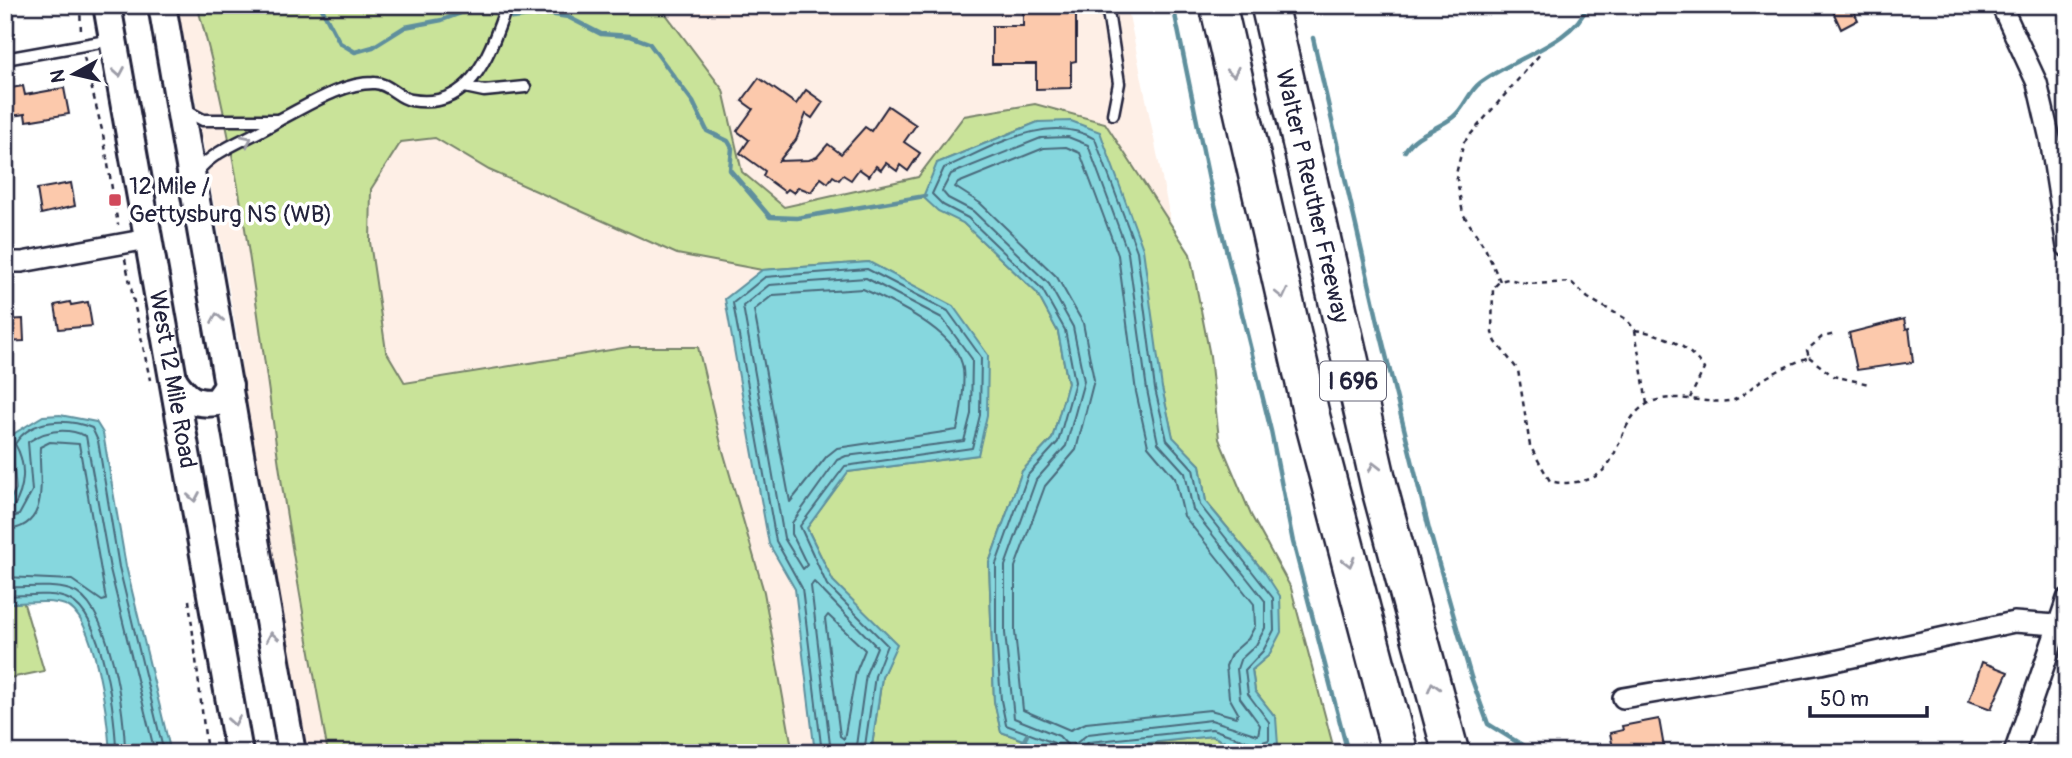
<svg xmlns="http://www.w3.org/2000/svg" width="2072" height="758" viewBox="0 0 2072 758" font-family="Pangolin,sans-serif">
	<rect width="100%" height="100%" fill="#fff"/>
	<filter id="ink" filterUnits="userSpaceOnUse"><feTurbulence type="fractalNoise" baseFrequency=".0143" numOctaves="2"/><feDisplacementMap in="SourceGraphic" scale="14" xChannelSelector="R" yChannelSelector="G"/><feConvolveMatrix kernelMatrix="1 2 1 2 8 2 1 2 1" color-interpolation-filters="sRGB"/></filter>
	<g filter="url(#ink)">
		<path fill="#feefe6" d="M171,5h956l74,366 103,382h-1003l-57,-344 -4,-58 -46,-259 -16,-47z"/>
		<g fill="#c9e399" stroke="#76826a" stroke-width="2" fill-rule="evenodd">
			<path d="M197,5h462l64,85 19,82 42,35 134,-30 46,-61 71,-12 70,19 85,131 20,102 9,83 32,76 40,73 44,165h-464l11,-76 14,-33 -63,-63 -26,-53 40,-56 131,-17 -109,-193 -107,8 -85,-16 -188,-84 -54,-32 -34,4 -30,47 -1,53 16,109 19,32 224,-36h69l23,97 43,148 29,161h-465c-17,-96 -35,-192 -49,-288 -22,-154 -39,-310 -82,-460zM1038,122l124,266 11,50 27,27 6,37 59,71 4,82 -17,14 3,22 21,27 -44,28 -20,-10 -152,17 -59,-21 -7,-31 -5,-138 33,-92 30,-32 16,-55 -10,-52 -21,-39 -74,-70 -26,-60z"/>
			<path d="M5,540l39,131 -39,8z"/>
		</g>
		<g fill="#86d7de" stroke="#5e8f9d" stroke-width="2">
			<path d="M1071,121l29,11 43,117 19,139 11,49 27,28 6,37 59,71 15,23 1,36 -12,23 -17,15 3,21 21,27 2,27c-25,7 -42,3 -66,-9l-152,17 -59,-21 -7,-31 -5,-138 33,-92 30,-32 16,-56 -10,-51 -21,-39 -74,-70 -25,-12 -15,-14 14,-34 101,-41z"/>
			<path d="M869,262l84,44 35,49 -1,60 -9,40 -130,17 -41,56 26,53 64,63 -15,33 -11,76h-56l-20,-164 -26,-45 -44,-245 37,-29z"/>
			<path d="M60,415l36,7 7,11 23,133 45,187h-61c-2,-30 -14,-138 -45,-148 -18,-6 -41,-1 -60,-2v-94l11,-20 -4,-37 -7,-4v-9l38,-23z"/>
		</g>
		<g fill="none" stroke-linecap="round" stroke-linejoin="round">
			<g stroke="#4a6a7c" stroke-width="2">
				<path d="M1068,137l20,8 40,108 19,137 11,53 27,30 8,37 72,91v27l-9,17 -16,15 -3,9 3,29 20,27 -2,10 -47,-15 -123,14 -18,14 -11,-12 -45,-18 -9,-85v-67l31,-86 30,-34 18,-65 -11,-54 -24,-43 -76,-73 -25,-13 -6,-7 9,-17 90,-36z"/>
				<path d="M1066,147l14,6 38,102 18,137 12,54 27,32 9,38 70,88 1,22 -7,13 -17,15 -5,12 3,31 9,16 -2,4 -26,-7 -124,13 -16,7 -47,-20 -8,-78v-65l30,-81 31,-36 18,-70 -11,-57 -26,-46 -77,-74 -25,-16 3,-4 86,-35z"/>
				<path d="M866,278l76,40 30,41 -1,55 -7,27 -118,15 -9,4 -45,63v11l15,31 -4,4 -19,-31 -41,-232 26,-21z"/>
				<path d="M863,289c29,13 90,41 99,75 4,15 -1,50 -5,66l-120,18 -10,8 -37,46 -36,-192 19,-15z"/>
				<path d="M5,511l8,-3c12,-19 14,-44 2,-64 16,-26 52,-26 77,-16l6,13 21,126 45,186"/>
				<path d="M5,519l14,-4 13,-24 -4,-49c18,-12 38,-15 58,-6l24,133 45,184"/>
				<path d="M5,530c48,-2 33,-55 35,-83l10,-5 29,2 27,156 -4,1 -30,-21 -67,-3"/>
				<path d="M5,587c21,1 45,-3 65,3 41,12 55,126 55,163"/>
				<path d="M5,596c20,0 48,-5 65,4 33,15 46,119 46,153"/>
				<path d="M828,615l37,35 -9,22 -12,67 -4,-3 -15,-117z"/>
				<path d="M822,753l-20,-165 -26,-47 -43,-238 32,-26 102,-8 81,42 33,46 -1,58 -8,33 -127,18 -45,60 27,59 60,60 -12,31 -11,77"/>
				<path d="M831,753l-20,-167 3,-4 63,65 -11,27 -11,79"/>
				<path d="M1059,753l-5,-10 -48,-18 -5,-25 -5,-67v-69l32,-89 30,-33 17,-60 -10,-52 -23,-41 -74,-71 -25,-13 -11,-11 12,-26c45,-19 103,-57 151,-29l42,112 18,138 12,51 26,29 7,36 73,93 1,32 -11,21 -18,19 3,24 21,28v18l-13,4 -44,-15 -123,13 -6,4 -1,7"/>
			</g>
			<g stroke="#5e8f9d" stroke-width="4.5">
				<path d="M320,5l20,38 15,9 18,-5 32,-20 37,-7 41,-15"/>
				<path d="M497,5l16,13 36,-4 19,3 33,17 29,2 19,7 44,59 14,29 21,10 4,7 -2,22 40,47 27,1 128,-22"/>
				<path d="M1173,5l36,175 62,251 22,111 55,211"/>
				<path d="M1313,38l67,293 49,198 42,148 17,47 47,29"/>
				<path d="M1405,151c12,-19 32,-21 48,-34 12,-9 15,-25 27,-34 32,-25 93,-39 108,-78"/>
				<path d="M1017,753l10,-18"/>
			</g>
		</g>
		<g fill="#fcc9ac" stroke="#22223b" stroke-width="2">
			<path d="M1830,5h21l7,15 -17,9z"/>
			<path d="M1076,11v50l-5,1v26l-35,1v-25h-44v-38h31v-14z"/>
			<path d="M759,78l37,26 10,-14 17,12 -11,16 -6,-4 -10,26 -17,21 30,-1 8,-3 11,-13 13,10 24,-27 6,4 17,-25 28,19 -12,17 16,11 -12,18 -8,-6 -3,6 -11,-8 -5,7 -5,-4 -7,10 -10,-7 -8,11 -8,-5 -4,5 -6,-4 -5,7 -7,-5 -10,14 -13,-5 -4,6 -6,-4 -3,3 -22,-16 2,-5 -25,-18 9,-13 -12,-9 16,-22 -11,-8z"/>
			<path d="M23,86l2,9 39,-7 5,26 -43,7 -1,-7 -20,3v-28z"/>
			<path d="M71,183l4,23 -34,8 -4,-25z"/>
			<path d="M70,302l1,3 17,-3 4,24 -33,3 -4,-24z"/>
			<path d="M23,319l1,22 -19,1v-22z"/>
			<path d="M1904,319l2,10 3,-1 4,34 -56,8 -8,-37z"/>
			<path d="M1982,662l26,10 -17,37 -22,-8z"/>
			<path d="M1659,719l6,34h-51l-4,-20 13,-3 -1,-4z"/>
		</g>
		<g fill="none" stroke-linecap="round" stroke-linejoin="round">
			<defs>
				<g id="service">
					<path d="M1107,5l12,78 -6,31"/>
					<path d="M5,59l107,-19"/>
					<path d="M465,87l19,4 41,-4"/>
					<path d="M186,111l17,9h76c-26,18 -64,28 -82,52"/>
					<path d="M279,120c28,-14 62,-37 94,-37 15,-1 25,15 38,17 62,11 79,-49 96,-95"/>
				</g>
				<g id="minor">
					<path d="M2001,5l36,78 13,56 17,108"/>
					<path d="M5,262h17l126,-23"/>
					<path d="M1623,698l198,-34 193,-42 43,3"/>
					<path d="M2014,753l53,-154"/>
				</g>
				<g id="secondary">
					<path id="s1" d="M107,5l132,748"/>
					<path d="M162,5l130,748"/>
					<path d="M174,381c13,18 20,24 43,21l12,-17"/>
				</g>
				<g id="motorway">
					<path d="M1218,5l93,409 89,339"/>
					<path id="s2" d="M1269,5l111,485 71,263"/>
				</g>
			</defs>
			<use href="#service" stroke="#22223b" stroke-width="15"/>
			<use href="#minor" stroke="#22223b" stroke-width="24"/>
			<use href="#secondary" stroke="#22223b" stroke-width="32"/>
			<use href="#motorway" stroke="#22223b" stroke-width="40"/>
			<g stroke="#22223b" stroke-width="2.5" stroke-dasharray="5 5" stroke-linecap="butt">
				<path d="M80,5l1,28"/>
				<path d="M84,57l19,77 15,91"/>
				<path d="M125,259l25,121"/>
				<path d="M1500,281l-15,-33 -22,-34 -7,-40 8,-32 77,-89"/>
				<path d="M1635,330c28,4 54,15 69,39l-14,29"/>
				<path d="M1809,357l24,19 36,8"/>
				<path d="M1647,404l-12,-74 -9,-11 -38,-21 -17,-16 -42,2 -21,-5 -8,2 -7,7 -1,45 4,9 22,28 12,76 20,35c11,3 20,2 32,0 40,-7 32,-55 62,-75 27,-18 61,1 90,-6 8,-3 15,-11 22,-16 16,-11 35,-20 53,-27l-2,-7 15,-13 14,-3"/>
				<path d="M189,600l18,153"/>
			</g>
			<use href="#service" stroke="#fff" stroke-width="10"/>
			<use href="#minor" stroke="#fff" stroke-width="19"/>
			<use href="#secondary" stroke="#fff" stroke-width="26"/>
			<use href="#motorway" stroke="#fff" stroke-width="35"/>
		</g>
		<defs><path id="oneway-chevron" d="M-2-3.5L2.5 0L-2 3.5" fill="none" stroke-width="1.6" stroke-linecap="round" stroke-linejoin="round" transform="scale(1.75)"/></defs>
		<g stroke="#9c9ca7">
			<use href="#oneway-chevron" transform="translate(119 72) rotate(80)"/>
			<use href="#oneway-chevron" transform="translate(1233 72) rotate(78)"/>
			<use href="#oneway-chevron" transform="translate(247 140) rotate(-26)"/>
			<use href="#oneway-chevron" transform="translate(1282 294) rotate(77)"/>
			<use href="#oneway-chevron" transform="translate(217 318) rotate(-100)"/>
			<use href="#oneway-chevron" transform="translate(1374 467) rotate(-104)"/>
			<use href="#oneway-chevron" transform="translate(194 497) rotate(80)"/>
			<use href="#oneway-chevron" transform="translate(1349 562) rotate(76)"/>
			<use href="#oneway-chevron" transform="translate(272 637) rotate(-100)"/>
			<use href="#oneway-chevron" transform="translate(1433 687) rotate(-105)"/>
			<use href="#oneway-chevron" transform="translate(234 721) rotate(80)"/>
		</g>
	</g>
	<rect fill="#d1495b" stroke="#fff" stroke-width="2.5" x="108" y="193" width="14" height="14" rx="3.5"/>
	<g text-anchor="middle" stroke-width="7" stroke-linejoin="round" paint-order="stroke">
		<rect fill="#fff" stroke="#646476" stroke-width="2" x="1320" y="361.5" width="66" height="39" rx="5"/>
		<g font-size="23" font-weight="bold" fill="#22223b">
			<text x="1353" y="389">I 696</text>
		</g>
		<g font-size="24" fill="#22223b" stroke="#fff" text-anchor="start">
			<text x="129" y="194">12 Mile /<tspan x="129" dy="28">Gettysburg NS (WB)</tspan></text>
		</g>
		<g font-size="24" fill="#22223b" stroke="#fff">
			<text dy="8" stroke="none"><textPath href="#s2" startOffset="196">Walter P Reuther Freeway</textPath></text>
			<text dy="8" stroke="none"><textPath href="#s1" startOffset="380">West 12 Mile Road</textPath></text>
		</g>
	</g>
	<rect width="2072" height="758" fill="none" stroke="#fff" stroke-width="28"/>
	<rect x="14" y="14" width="2044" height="730" fill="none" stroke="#22223b" stroke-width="2.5" filter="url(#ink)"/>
	<g transform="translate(74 74) rotate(262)" stroke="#ffffff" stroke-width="5" paint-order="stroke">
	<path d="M0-5L12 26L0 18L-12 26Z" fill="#22223b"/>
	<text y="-10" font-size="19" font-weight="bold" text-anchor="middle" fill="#22223b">N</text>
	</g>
	<path d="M1810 706v10h117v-10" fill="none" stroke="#22223b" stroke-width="3.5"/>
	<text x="1820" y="706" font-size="21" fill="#22223b" stroke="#ffffff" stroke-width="5" paint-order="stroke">50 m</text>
</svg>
